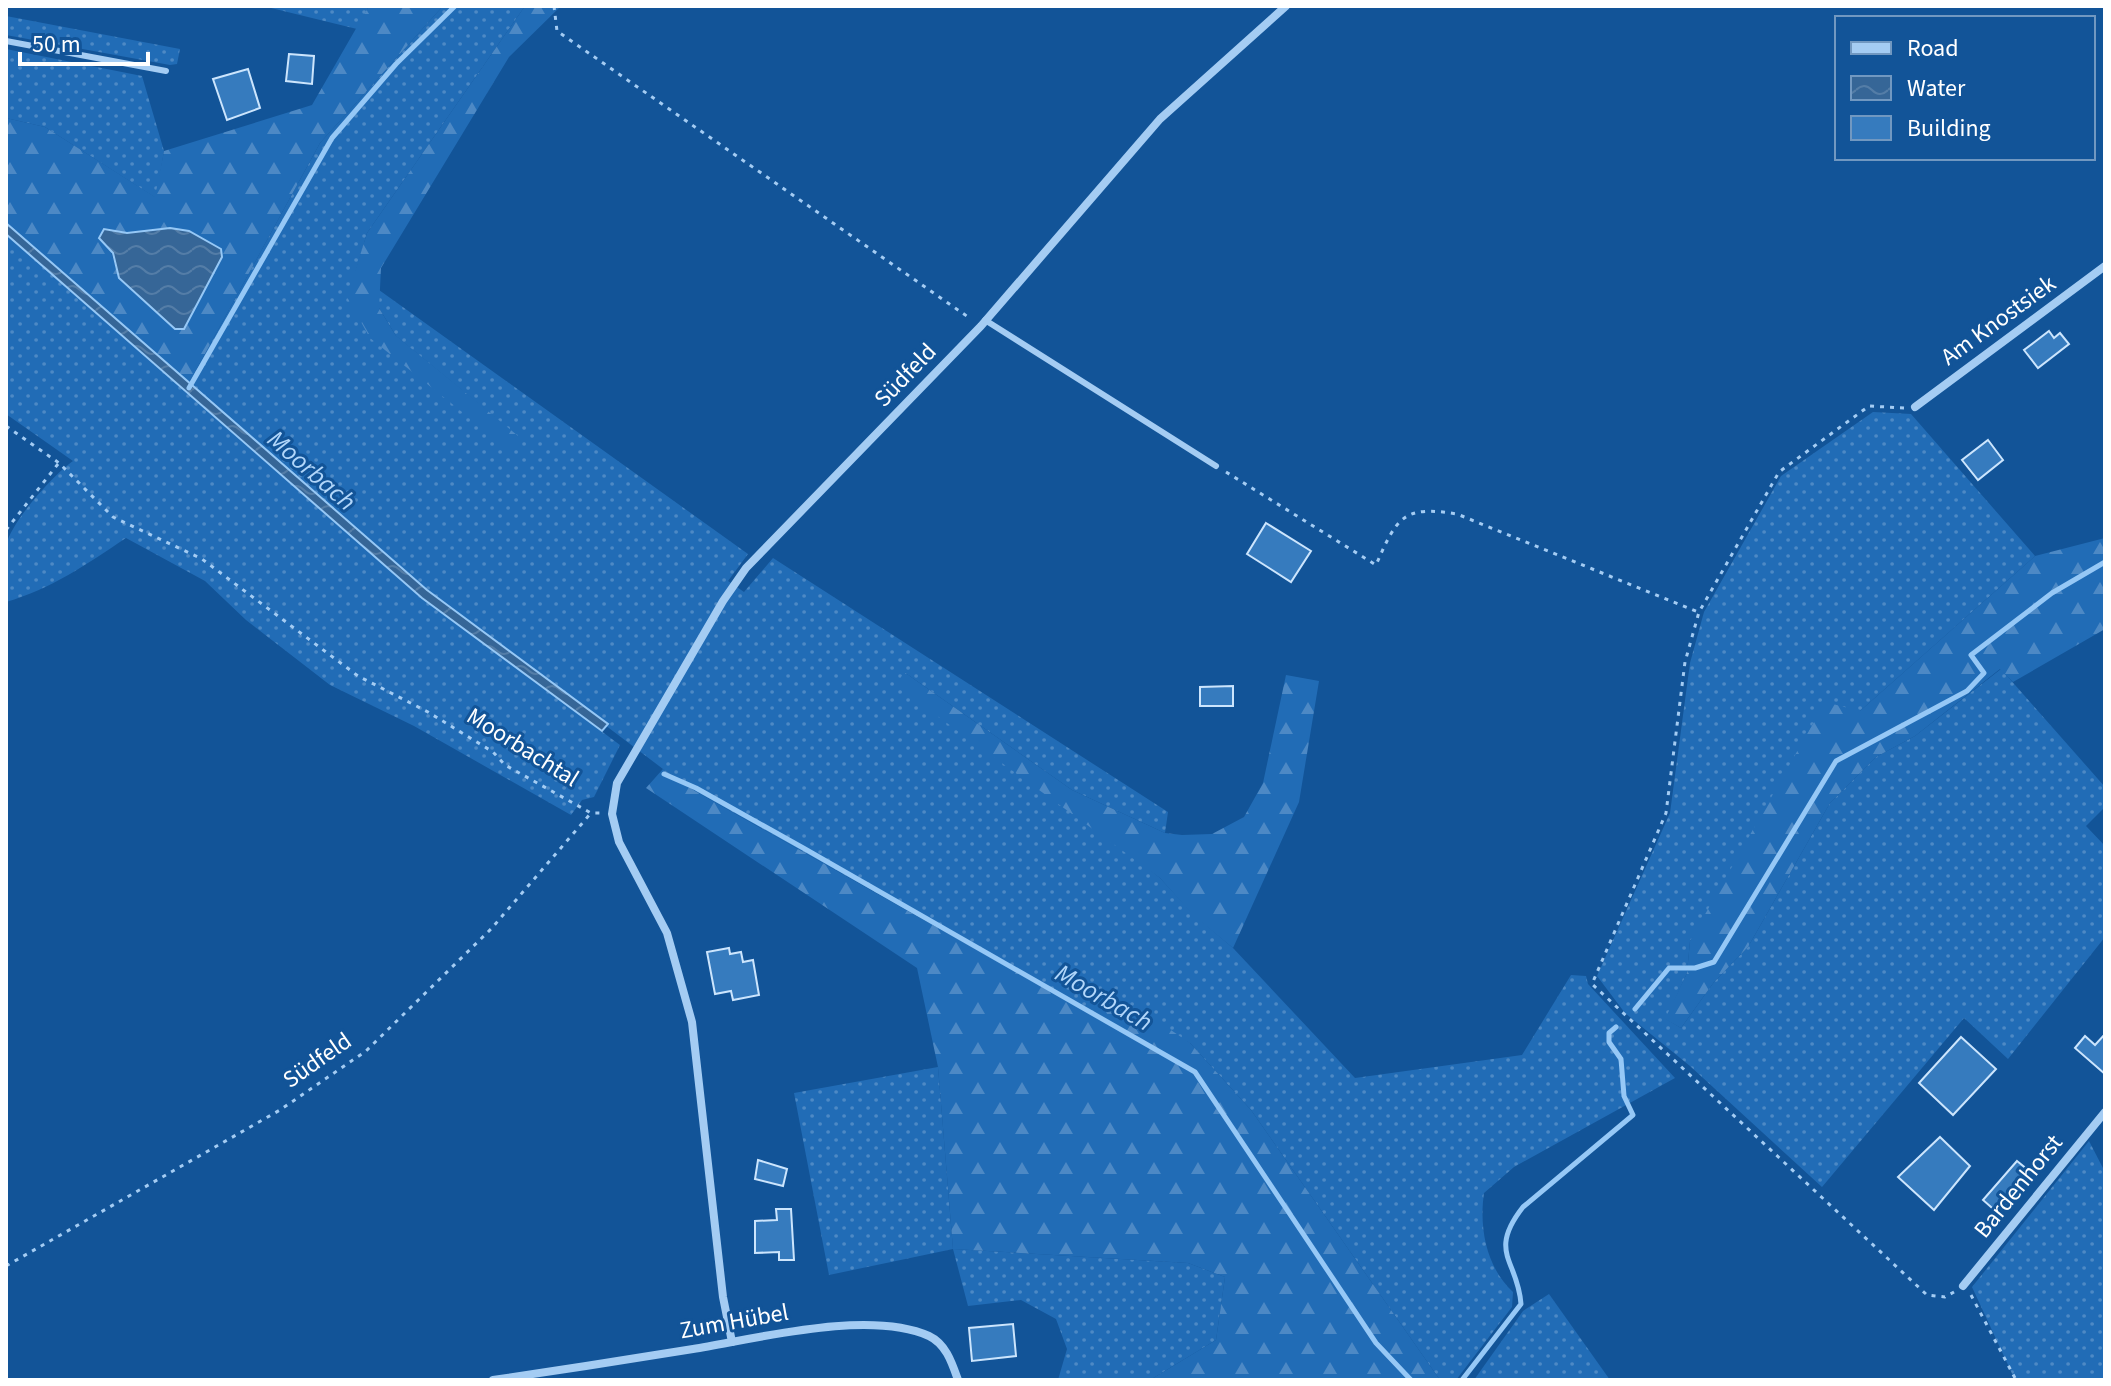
<svg xmlns="http://www.w3.org/2000/svg" width="2111" height="1386" viewBox="0 0 2111 1386" font-family="'Source Sans 3',sans-serif">
	<defs>
		<pattern id="grass-dots" width="8" height="8" patternUnits="userSpaceOnUse" patternTransform="scale(2)"><rect width="8" height="8" fill="#216cb6"/><path d="M2 2h.1M6 6h.1" fill="none" stroke="#4d89c5" stroke-width="1.8" stroke-linecap="round"/></pattern>
		<pattern id="forest-firs" width="22" height="20" patternUnits="userSpaceOnUse" patternTransform="scale(2)"><rect width="22" height="20" fill="#216cb6"/><path d="M5 1l3.5 6h-7zM16 11l3.5 6h-7z" fill="#4d89c5"/></pattern>
		<pattern id="water-waves" width="16" height="10" patternUnits="userSpaceOnUse" patternTransform="scale(2)"><rect width="16" height="10" fill="#366697"/><path d="M0 5q4-4 8 0t8 0" fill="none" stroke="#547da7"/></pattern>
	</defs>
	<rect width="100%" height="100%" fill="#125498"/>
	<g fill="url(#grass-dots)">
		<path d="M263,6h106l-12,23z"/>
		<path d="M443,6h82l-158,227 -19,64 174,142 -126,-103 -17,-28v-18l369,264 -20,27 16,11 29,-34 395,254 -3,21 -93,-43 -168,-118 256,206 34,37 39,33 122,130 167,-23 49,-80 15,1 2,8 87,94 -161,89 -30,26c-5,35 2,74 29,99l-1,15 -56,73h-16l-189,-270 -61,-67 -80,-41 -4,20 -411,-231 -32,-22 -236,-179 -238,-207 131,-240z"/>
		<path d="M6,16l174,33 -3,15 -7,1 -164,-30z"/>
		<path d="M6,49l136,27 22,75 -8,47 -111,-71 -39,-9z"/>
		<path d="M6,234l416,364 198,147 -26,52 -12,3 -11,15 -157,-89 -84,-41 -84,-65 -41,-39 -79,-43c-39,26 -75,51 -120,64 0,-18 -4,-41 0,-57 6,-24 47,-70 67,-84l-67,-47z"/>
		<path d="M1873,412l38,2 124,142 -175,155 -170,230 -3,32 -21,46 15,9 33,-46 34,-35 82,-144 46,-46 39,-21 86,-67 104,118v20l-19,19 19,20v91l-97,122 -44,-41 -142,169 -132,-121 -65,-53 -28,-37 73,-163 20,-150 14,-51 77,-136z"/>
		<path d="M938,1067l15,182 235,14 37,14 -9,63 -66,40h-92l9,-31 -11,-30 -35,-19 -53,6 -15,-57 -124,26 -35,-182z"/>
		<path d="M2089,1141l16,31v208h-90l-43,-93z"/>
		<path d="M1549,1294l61,86h-136l49,-69z"/>
	</g>
	<g fill="url(#forest-firs)" fill-rule="evenodd">
		<path d="M369,6h74l-123,137 -131,240 -183,-160v-105l39,9 110,70 9,-46 148,-46zM170,228l51,21 1,8 -47,72 -56,-51 -15,-49 23,4z"/>
		<path d="M525,6h36l-52,51 -128,211 -2,40 17,28 127,104 -11,12 -142,-114 -23,-41 20,-64z"/>
		<path d="M2105,538v91l-92,53 -13,-13 -85,67 -39,21 -46,46 -82,144 -34,35 -33,46 -16,-9 22,-46 3,-32 135,-239 35,9 175,-155z"/>
		<path d="M904,672l168,118 93,43 17,2 30,-1 32,-17 19,-34 23,-108 33,6 -20,121 -66,146 -39,-32 -34,-38 -264,-192z"/>
		<path d="M663,769l32,22 410,231 5,-21 46,19 34,23 61,67 189,270h-290l66,-40 9,-63 -37,-14 -235,-14 -15,-182 -21,-99 -271,-180z"/>
	</g>
	<g fill="url(#water-waves)" stroke="#96c8f6" stroke-width="2">
		<path d="M6,223l421,367 181,134 -6,7 -180,-133 -416,-364z"/>
		<path d="M170,228l19,3 32,18 1,8 -38,72h-9l-56,-51 -6,-25 -14,-15 5,-9 23,4z"/>
	</g>
	<g fill="none" stroke-linecap="round" stroke-linejoin="round">
		<g stroke="#96c8f6" stroke-width="5">
			<path d="M189,388l143,-250 64,-74 59,-58"/>
			<path d="M664,774l32,14 109,61 390,223 181,271 35,37"/>
			<path d="M1635,1009l34,-41h26l19,-6 122,-201 131,-70 17,-18 -13,-18 81,-62 53,-31"/>
			<path d="M1462,1380l59,-76c-3,-44 -34,-51 2,-97l110,-92 -9,-19 -3,-37 -12,-17v-9l7,-6"/>
		</g>
	</g>
	<g fill="#367bbe" stroke="#cce5fd" stroke-width="2">
		<path d="M289,54l25,2 -2,28 -26,-3z"/>
		<path d="M248,69l12,39 -33,12 -14,-41z"/>
		<path d="M2049,331l5,7 6,-5 9,11 -31,24 -14,-18z"/>
		<path d="M1988,440l15,20 -25,20 -16,-20z"/>
		<path d="M1266,523l45,28 -20,31 -44,-28z"/>
		<path d="M1233,686v20h-33v-19z"/>
		<path d="M729,948l1,6 11,-2 2,10 10,-2 6,35 -26,5 -2,-9 -16,3 -8,-42z"/>
		<path d="M2105,1034v40l-30,-26 10,-12 10,9z"/>
		<path d="M1961,1037l35,32 -43,46 -34,-32z"/>
		<path d="M1940,1137l30,29 -36,44 -36,-33z"/>
		<path d="M758,1160l29,9 -4,17 -28,-7z"/>
		<path d="M2017,1161l16,13 -34,40 -16,-14z"/>
		<path d="M776,1209h15l3,51h-15v-8l-24,1v-32l22,-1z"/>
		<path d="M1013,1324l3,32 -44,5 -3,-33z"/>
	</g>
	<g fill="none" stroke-linecap="round" stroke-linejoin="round">
		<g stroke="#a4ccf3" stroke-width="3" stroke-dasharray="4 6" stroke-linecap="butt">
			<path d="M554,6l3,25 414,288"/>
			<path d="M1904,408l-35,-2 -90,66 -80,140 -14,50 -19,151 -74,171 335,311 18,2 9,-5"/>
			<path d="M6,426l53,37 54,54 89,42 156,117 70,36 65,40 12,13 86,48h11"/>
			<path d="M1226,472l150,93c21,-48 27,-60 81,-51l241,98"/>
			<path d="M6,530l52,-66"/>
			<path d="M6,1266l274,-156 86,-59 125,-122 100,-116"/>
			<path d="M1971,1295l45,85"/>
		</g>
		<g stroke="#a4ccf3" stroke-width="6">
			<path d="M6,41l160,30"/>
			<path d="M985,320l231,146"/>
		</g>
		<g stroke="#a4ccf3" stroke-width="8">
			<path d="M1915,407l190,-141"/>
			<path d="M1963,1286l142,-174"/>
			<path d="M732,1342l-9,-45 -31,-275 -25,-89 -48,-91 -7,-28 5,-31 106,-182 23,-33 235,-242 179,-207 126,-113"/>
			<path d="M493,1380c67,-10 133,-20 200,-31 62,-10 176,-40 236,-13 17,8 23,27 29,44"/>
		</g>
	</g>
	<g text-anchor="middle" stroke-width="6" stroke-linejoin="round" paint-order="stroke">
		<g font-size="24" fill="#fff" stroke="#125498">
			<text transform="translate(1998 320) rotate(-36)" y="8">Am Knostsiek</text>
			<text transform="translate(905 375) rotate(-46)" y="8">Südfeld</text>
			<text transform="translate(523 747) rotate(32)" y="8">Moorbachtal</text>
			<text transform="translate(317 1060) rotate(-35)" y="8">Südfeld</text>
			<text transform="translate(2018 1186) rotate(-51)" y="8">Bardenhorst</text>
			<text transform="translate(734 1321) rotate(-10)" y="8">Zum Hübel</text>
		</g>
		<g font-size="26" font-style="italic" fill="#b1d6fa" stroke="#125498">
			<text transform="translate(312 470) rotate(41)" y="9">Moorbach</text>
			<text transform="translate(1104 997) rotate(30)" y="9">Moorbach</text>
		</g>
	</g>
	<rect width="2111" height="1386" fill="none" stroke="#ffffff" stroke-width="16"/>
	<rect x="1835" y="16" width="260" height="144" fill="#125498" stroke="#7198c1" stroke-width="2"/>
	<rect x="1851" y="42" width="40" height="12" fill="#a4ccf3" stroke="#7198c1" stroke-width="2"/>
	<text x="1907" y="56" font-size="24" fill="#ffffff">Road</text>
	<rect x="1851" y="76" width="40" height="24" fill="url(#water-waves)" stroke="#7198c1" stroke-width="2"/>
	<text x="1907" y="96" font-size="24" fill="#ffffff">Water</text>
	<rect x="1851" y="116" width="40" height="24" fill="#367bbe" stroke="#7198c1" stroke-width="2"/>
	<text x="1907" y="136" font-size="24" fill="#ffffff">Building</text>
	<path d="M20 52v12h128v-12" fill="none" stroke="#ffffff" stroke-width="4"/>
	<text x="32" y="52" font-size="24" fill="#ffffff" stroke="#125498" stroke-width="6" paint-order="stroke">50 m</text>
</svg>
